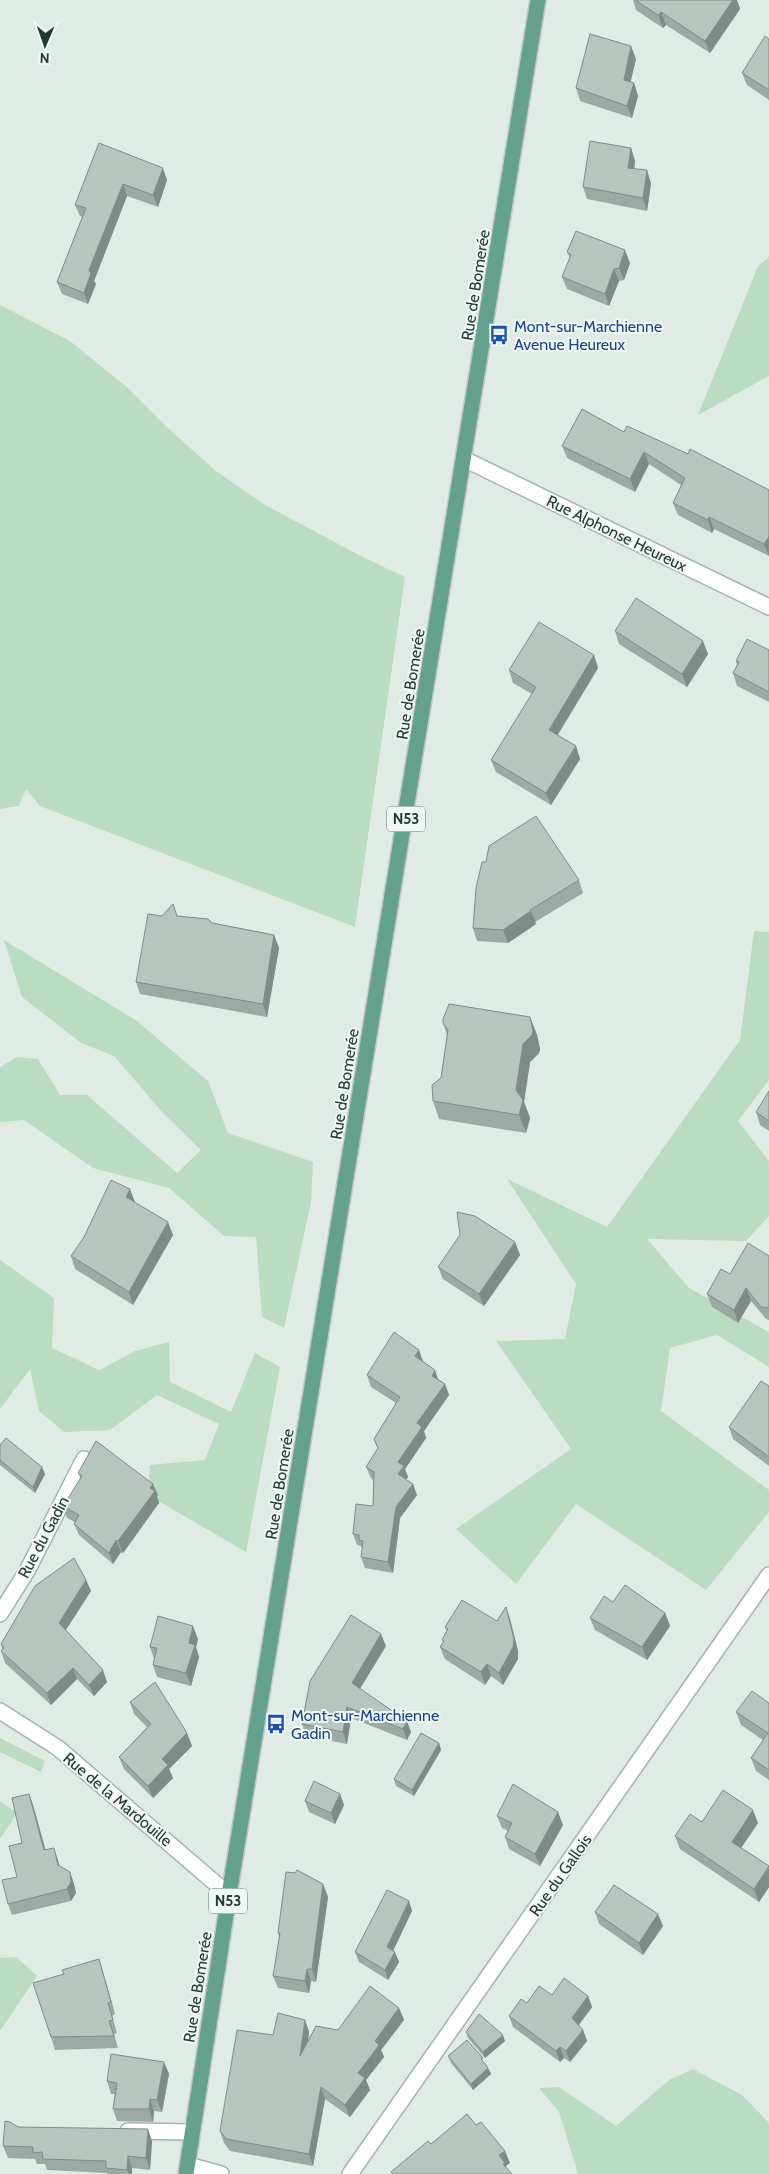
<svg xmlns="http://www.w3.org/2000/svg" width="769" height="2174" viewBox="0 0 769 2174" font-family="Cabin,sans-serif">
	<rect width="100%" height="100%" fill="#e1ebe6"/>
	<g fill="#badcc1">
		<path d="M769,257v119l-71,39 60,-149z"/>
		<path d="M0,305l70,36 58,47 43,43 45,40 49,34 94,50 46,22 -50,350 -315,-121 -14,-17 -7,17 -19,3z"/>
		<path d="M754,931l15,1v148l-31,41 31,40v55l-23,25 -99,-2 42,49 80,44v35l-52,-32 -47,13 -9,63 108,79v22l-63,78 -130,-86 -60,80 -60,-55 115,-80 -75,-108 69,-2 11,-55 -69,-105 100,48 133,-187z"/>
		<path d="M4,940l133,81 71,60 20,52 85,29 -2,40 -27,126 -22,-11 -6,-80 -32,-1 -55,-48 -76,-20 -69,-48 -24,2v-55l17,-10 21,2 22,36h27l90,78 24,-23 -37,-36 -50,-58 -33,-13 -59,-46z"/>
		<path d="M0,1260l54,38 -2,50 47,22 36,-19 34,-9 1,40 61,30 24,-59 25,14 -34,185 -98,-57 2,-30 55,-5 14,-36 -62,-29 -47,35 -46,2 -25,-21 -9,-42 -30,40z"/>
		<path d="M0,1738l45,23 -4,11 -41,-20z"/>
		<path d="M0,1801l17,12 -17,26z"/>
		<path d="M16,1957l21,19 -37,55v-73z"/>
		<path d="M693,2069l49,26 27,28v51h-191l-19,-62 -20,-24 20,-1 57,39 53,-46z"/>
	</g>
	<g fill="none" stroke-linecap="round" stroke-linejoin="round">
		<defs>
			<g id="street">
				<path d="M464,459l305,148"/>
				<path d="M0,1614l27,-43 57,-112"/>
				<path d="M0,1711l58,37 171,147"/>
				<path d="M128,2131l64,1"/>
				<path d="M188,2165l33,9"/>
				<path d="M350,2174l419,-599"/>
			</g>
			<path id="primary" d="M186,2174l43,-279 309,-1895"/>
		</defs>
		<use href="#street" stroke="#a4b3ad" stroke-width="18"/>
		<use href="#primary" stroke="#c1c8c6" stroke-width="18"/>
		<use href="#street" stroke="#fff" stroke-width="15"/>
		<use href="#primary" stroke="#65a18f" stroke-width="15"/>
	</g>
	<g fill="#9daaa4">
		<path d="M633,0h104l3,9 -30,44 -44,-28 -3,3 -27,-18z"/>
		<path d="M769,39v61l-22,-15 -5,-12z"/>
		<path d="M636,59l-6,23 4,1 4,13 -6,22 -52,-17 -4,-13z"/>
		<path d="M99,143l68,37 -9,27 -31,-11 -33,85 2,3 -8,20 -26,-10 -5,-12 25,-65 -2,-1 -5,-11z"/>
		<path d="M631,148l4,13 -1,8 17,14 -4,28 -60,-12 -4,-12z"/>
		<path d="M567,252l63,11 -6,17 -5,1 -10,25 -42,-17 -5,-12 8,-19z"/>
		<path d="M624,432l64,22 81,36v66l-55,-27 -2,4 -34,-18 -5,-12 8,-18 -32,-21 -14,28 -68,-34 -5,-12z"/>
		<path d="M615,631l93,23 -21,33 -68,-43z"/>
		<path d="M769,650v52l-32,-16 -4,-13 4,-8 -1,-4z"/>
		<path d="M594,655l4,13 -40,67 18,11 4,13 -29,46 -55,-33 -5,-12 41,-66 -19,-11 -4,-13z"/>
		<path d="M579,880l4,13 -48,29 1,2 -28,19 -31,-2 -4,-13z"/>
		<path d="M173,904l4,12 97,19 5,13 -12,69 -127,-23 -4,-12 26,-66z"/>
		<path d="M530,1017l7,18 3,14 -1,4 -9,9 -6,40 6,16 -4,15 -87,-14 -6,-18 8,-23 6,-43 -4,-12z"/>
		<path d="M769,1091v40l-9,-6 -4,-13z"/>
		<path d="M135,1202l38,33 -40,70 -58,-36 -4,-13z"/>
		<path d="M515,1242l5,13 -36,51 -41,-27 -5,-12z"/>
		<path d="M769,1256v64l-3,-1 -15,-18 -13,22 -26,-16 -5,-13 23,-20z"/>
		<path d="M419,1350l4,11 16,19 6,4 4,11 -25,36 2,7 -21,31 3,8 -2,3 11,15 -17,23 -7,55 -28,-5 -4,-11 1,-8 -1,-3 -4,-1 -4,-11 20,-28 1,-25 -3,-3 -5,-11 12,-18 -4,-10 22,-36 -25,-16 -4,-12z"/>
		<path d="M769,1386v80l-36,-27 -4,-12z"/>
		<path d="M0,1445l45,29 -10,19 -35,-28z"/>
		<path d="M78,1473l80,22 -1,1 2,7 -36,50 -2,-1 -8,12 -34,-29 -5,-11 1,-2 -8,-4 -4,-12 18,-27z"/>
		<path d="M86,1580l5,11 -25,39 41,52 -13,14 -17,-17 -26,26 -46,-42 -4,-12 1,-2 -1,-5z"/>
		<path d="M613,1602l52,11 5,13 -23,34 -52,-30 -5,-12z"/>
		<path d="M506,1607l4,12 8,32v8l-15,26 -12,-9 -6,9 -40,-26 -5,-12 3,-4 -1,-3 5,-8 -2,-5 52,-6z"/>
		<path d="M198,1639l-2,8 3,10 -8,29 -34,-9 -4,-12 1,-6 -4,-12z"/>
		<path d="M386,1646l-26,43 51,43 -4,8 -56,-22 -4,26 -41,-8 -4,-12z"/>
		<path d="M130,1702l62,44 -23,23 4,9 -20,20 -29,-29 -5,-12 28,-30 -13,-13z"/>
		<path d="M769,1703v77l-13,-9 -5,-13 12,-18 -22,-15 -5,-13z"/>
		<path d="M439,1743l2,7 -27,46 -18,-10 -2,-7z"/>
		<path d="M29,1794l4,11 12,45 13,10 1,6 11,6 4,12 2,9 -5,8 -59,14 -4,-11 9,-27z"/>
		<path d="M340,1794l4,11 -9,19 -26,-12 -4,-11z"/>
		<path d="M497,1816l66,9 -23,41 -31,-17 -4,-12 3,-6 -6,-3z"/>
		<path d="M702,1822l56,1 -17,25 28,18v21l-10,15 -79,-53 -5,-13z"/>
		<path d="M323,1884l5,13 -12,85 -5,-1 -2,12 -31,-5 -5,-12 6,-38 -1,-5z"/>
		<path d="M409,1901l3,10 -19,40 6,11 -11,18 -29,-18 -4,-10z"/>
		<path d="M595,1912l68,14 -20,29 -44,-31z"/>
		<path d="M103,1972l12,42 -3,2 5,17 -3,1 4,14 -63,2 -4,-13 13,-63z"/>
		<path d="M552,1995l36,1 4,11 -14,18 5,5 4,11 -17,21 -6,-4 -4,4 -47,-35 -4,-11 18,-13z"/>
		<path d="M399,2008l5,12 -23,30 3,7 -18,23 4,10 -20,27 -25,-18 -12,67 -83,-15 -6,-8 -4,-12 53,-96 32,-15 4,12 -1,8z"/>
		<path d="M466,2032l39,9 -20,17 -17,-20z"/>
		<path d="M448,2056l38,8 5,10 -18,16 -22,-27z"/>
		<path d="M164,2062l5,12 -7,38 -8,-1 -1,11 -36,-1 -4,-12 2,-15h-4l-4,-13z"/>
		<path d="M18,2127l134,14 -2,29 -18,-2v6h-24l-1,-1 -60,-3 -2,-6h-8l-2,-5 -27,-1 -5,-12z"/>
	</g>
	<g fill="#7f8b86">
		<path d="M733,0h4l3,9 -30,44 -5,-12z"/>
		<path d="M661,12l5,13 -3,3 -5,-13z"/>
		<path d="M631,46l5,13 -8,34 -4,-13z"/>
		<path d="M634,83l4,13 -6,22 -5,-12z"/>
		<path d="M631,148l4,13 -2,20 -5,-13z"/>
		<path d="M163,168l4,12 -9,27 -5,-12z"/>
		<path d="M647,170l4,13 -4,28 -4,-13z"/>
		<path d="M123,184l4,12 -33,85 2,3 -8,20 -4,-11 5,-23z"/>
		<path d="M625,250l5,13 -6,17 -5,-12z"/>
		<path d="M614,269l5,12 -10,25 -4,-12z"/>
		<path d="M644,452l5,12 -14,28 -5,-13z"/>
		<path d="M709,517l5,12 -2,4 -4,-13z"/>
		<path d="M769,537v19l-5,-12z"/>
		<path d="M703,641l5,13 -21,33 -5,-13z"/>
		<path d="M594,655l4,13 -45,74 -4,-12z"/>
		<path d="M576,746l4,13 -29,46 -5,-12z"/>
		<path d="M531,911l5,13 -28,19 -5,-13z"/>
		<path d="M274,935l5,13 -12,69 -4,-13z"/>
		<path d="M530,1017l7,18 3,14 -1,4 -9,9 -6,40 6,16 -4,15 -7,-18 -3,-25 7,-46z"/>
		<path d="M130,1189l5,13 -5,8 -4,-13z"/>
		<path d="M168,1222l5,13 -40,70 -4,-13z"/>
		<path d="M515,1242l5,13 -36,51 -5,-12z"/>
		<path d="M746,1288l5,13 -13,22 -4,-13z"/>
		<path d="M419,1350l4,12 -8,-6z"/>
		<path d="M435,1370l4,12 -7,-6z"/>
		<path d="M445,1384l4,11 -25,36 2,7 -21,31 3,8 -6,8 -4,-11v-12l19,-39z"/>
		<path d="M42,1467l3,7 -10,19 -2,-6z"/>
		<path d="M153,1484l5,11 -1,1 2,7 -36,50 -5,-12 32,-53z"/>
		<path d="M413,1484l4,11 -17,23 -7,55 -5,-11 8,-55z"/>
		<path d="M116,1540l5,12 -8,12 -4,-11z"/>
		<path d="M86,1580l5,11 -28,43 -4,-11z"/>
		<path d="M506,1607l4,12 8,32v8l-15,26 -4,-12z"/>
		<path d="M665,1613l5,13 -23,34 -5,-13z"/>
		<path d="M193,1626l5,13 -2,8 3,10 -8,29 -5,-13 3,-30z"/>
		<path d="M381,1634l5,12 -30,49 -4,-12z"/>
		<path d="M487,1664l4,12 -6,9 -4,-13z"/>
		<path d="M73,1668l4,11 -26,26 -4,-12z"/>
		<path d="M103,1670l4,12 -13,14 -5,-11z"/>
		<path d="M347,1707l4,11 -4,26 -4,-12z"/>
		<path d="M407,1721l4,11 -4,8 -4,-11z"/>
		<path d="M187,1733l5,13 -23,23 4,9 -20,20 -5,-12 14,-27z"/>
		<path d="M439,1743l2,7 -27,46 -2,-6z"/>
		<path d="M29,1794l4,11 16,57 -5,-12z"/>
		<path d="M340,1794l4,11 -9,19 -4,-11z"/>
		<path d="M753,1810l5,13 -21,31 -5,-12z"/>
		<path d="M558,1812l5,13 -23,41 -5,-12z"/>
		<path d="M54,1848l4,12 4,16 -4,-11z"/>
		<path d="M769,1868v19l-10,15 -5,-13z"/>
		<path d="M70,1872l4,12 2,9 -5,8 -4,-12z"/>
		<path d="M323,1884l5,13 -12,85 -4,-13z"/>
		<path d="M409,1901l3,10 -22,46 -3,-10z"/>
		<path d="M658,1914l5,12 -20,29 -4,-12z"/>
		<path d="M395,1952l4,10 -11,18 -3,-10z"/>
		<path d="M99,1959l4,13 12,42 -4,-12z"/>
		<path d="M307,1969l4,12 -2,12 -4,-12z"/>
		<path d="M588,1996l4,11 -16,22 -4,-11z"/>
		<path d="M399,2008l5,12 -23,30 3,7 -18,23 4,10 -20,27 -5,-12 13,-32 17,-32z"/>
		<path d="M305,2020l4,12 -4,36 -5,-12z"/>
		<path d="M583,2030l4,11 -17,21 -4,-11z"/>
		<path d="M503,2035l2,6 -20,17 -2,-6z"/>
		<path d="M560,2047l4,11 -4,4 -4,-11z"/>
		<path d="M164,2062l5,12 -7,38 -5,-12z"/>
		<path d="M488,2068l3,6 -18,16 -2,-6z"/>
		<path d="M321,2087l4,12 -12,67 -4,-12z"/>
		<path d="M150,2099l4,12 -1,11 -4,-13z"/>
		<path d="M148,2129l4,12 -2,29 -4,-12z"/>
		<path d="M505,2151l5,12 -4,3 3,8h-3l-7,-19z"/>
		<path d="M128,2156l4,12v6h-3l-2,-4z"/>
	</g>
	<g fill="#b6c6bf" stroke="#7f8b86">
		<path d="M635,0h98l-28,41 -44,-29 -3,3z"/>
		<path d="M590,34l41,12 -7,34 10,3 -7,23 -51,-18z"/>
		<path d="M765,36l4,3v51l-27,-17z"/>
		<path d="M590,141l41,7 -3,20 19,2 -4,28 -60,-11z"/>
		<path d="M99,143l64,25 -10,27 -30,-11 -34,86 2,3 -7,20 -27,-11 29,-74 -11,-3z"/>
		<path d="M576,231l49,19 -6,18 -5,1 -9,25 -43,-17 9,-22 -4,-3z"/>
		<path d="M582,409l42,23 3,-6 61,28 2,-5 79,41v47l-5,7 -55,-27 -1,3 -35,-17 12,-25 -41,-26 -14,27 -68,-33z"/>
		<path d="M636,598l67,43 -21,33 -67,-43z"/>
		<path d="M539,622l55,33 -45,75 27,16 -30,47 -55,-33 45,-73 -27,-17z"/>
		<path d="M747,639l22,11v42l-36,-19 6,-11 -3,-1z"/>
		<path d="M536,816l43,64 -49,30 1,1 -28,19 -30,-2 3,-40 6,-26h4l3,-16z"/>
		<path d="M173,904l4,12 31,3 4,4 62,12 -11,69 -127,-22 12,-68 14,2z"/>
		<path d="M449,1004l81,13 3,14 -1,4 -9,9 -7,46 7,10 -4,15 -86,-14 -1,-16 9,-7 7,-48 -5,-7v-4z"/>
		<path d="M769,1091v30l-13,-9z"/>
		<path d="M111,1180l19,9 -4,8 42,25 -39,70 -58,-36 13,-19z"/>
		<path d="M457,1212l18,4 40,26 -36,52 -41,-27 22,-32z"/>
		<path d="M748,1243l21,13v52l-8,-1 -15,-19 -12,22 -27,-16 14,-25 9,5z"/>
		<path d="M394,1332l25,18 -4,6 20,14 -3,6 13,8 -28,39 5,4 -24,35 6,4 -6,8 15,10 -17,23 -8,55 -27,-5 2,-16 -4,-1v-5l-6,-1 3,-30 17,2 1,-34 -8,-5 12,-19 -4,-9 26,-42 -33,-22z"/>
		<path d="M761,1381l8,5v71l-40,-30z"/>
		<path d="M6,1438l36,29 -9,20 -33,-27v-15z"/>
		<path d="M96,1441l57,43 -3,4 5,3 -37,50 -2,-1 -7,13 -35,-29 5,-9 -16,-9 19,-30 -4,-3z"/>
		<path d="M74,1558l12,22 -27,43 44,47 -14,15 -16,-17 -26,25 -46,-42 3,-4 -3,-3 34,-58z"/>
		<path d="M625,1585l40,28 -23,34 -52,-29 14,-22 9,6z"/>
		<path d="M462,1600l35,21 9,-14 8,32 -1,8 -14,26 -12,-9 -6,8 -41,-25 4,-6 -2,-1 6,-11 -3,-2z"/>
		<path d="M351,1615l30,19 -29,49 55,38 -4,8 -56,-22 -4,25 -41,-8 8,-43z"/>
		<path d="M158,1616l35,10 -4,17 6,2 -9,28 -33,-8 4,-17 -7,-1z"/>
		<path d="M155,1682l32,51 -25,26 6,6 -20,21 -29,-29 32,-33 -21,-22z"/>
		<path d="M752,1691l17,12v67l-18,-12 17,-25 -32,-21z"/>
		<path d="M421,1733l18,10 -27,47 -18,-11z"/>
		<path d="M314,1781l26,13 -9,19 -26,-12z"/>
		<path d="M513,1784l45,28 -23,42 -30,-17 7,-14 -15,-7z"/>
		<path d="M723,1790l30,20 -21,32 37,24 -15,23 -79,-53 15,-22 12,8z"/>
		<path d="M29,1794l15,56 10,-2 4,17 12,7 1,10 -4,7 -59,15 -6,-24 15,-3 -8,-31 13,-3 -10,-45z"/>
		<path d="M297,1870l26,14 -11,85h-5l-2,12 -32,-5 7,-43h-2l8,-61 9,1z"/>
		<path d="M614,1885l44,29 -19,29 -44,-31z"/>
		<path d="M387,1890l22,11 -22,46 8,5 -10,18 -30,-18z"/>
		<path d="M99,1959l12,43 -3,1 5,17 -4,1 5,15 -63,1 -18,-54 31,-9 -2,-4z"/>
		<path d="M564,1978l24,18 -16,22 11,12 -17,21 -6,-4 -4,4 -47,-35 12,-17 6,4 12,-17 13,9z"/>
		<path d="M370,1986l29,22 -24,33 4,4 -21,28 7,5 -20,27 -24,-18 -12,67 -83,-15 -6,-8 17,-101 36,5 5,-22 27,7 -5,36 16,-30 22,4z"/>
		<path d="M479,2014l24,21 -20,17 -17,-20z"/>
		<path d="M467,2040l16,18 -2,1 7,9 -17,16 -23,-28z"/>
		<path d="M111,2054l53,8 -7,38 -7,-1 -1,10h-36l4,-26 -10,-2z"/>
		<path d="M467,2114l9,11 5,-3 24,29 -6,4 6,8 -2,1 9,10h-119l-2,-2 37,-31 3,3z"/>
		<path d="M5,2121l5,1 8,5 130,2 -2,29 -18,-2 -1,14 -21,-2v-7l-63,-2 -1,-7 -9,1v-6l-30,-1z"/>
	</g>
	<defs>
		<symbol id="bus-bare" viewBox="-9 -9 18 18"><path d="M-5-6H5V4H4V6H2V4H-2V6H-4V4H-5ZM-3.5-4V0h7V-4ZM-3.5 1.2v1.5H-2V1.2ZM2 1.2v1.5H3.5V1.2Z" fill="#1a4fb4" stroke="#f1f8f4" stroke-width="2.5" paint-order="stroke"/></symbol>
	</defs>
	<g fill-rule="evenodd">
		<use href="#bus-bare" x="485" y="321" width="28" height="28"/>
		<use href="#bus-bare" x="262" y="1710" width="28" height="28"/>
	</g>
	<g text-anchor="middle" stroke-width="4" stroke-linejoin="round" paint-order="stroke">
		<g fill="#f1f8f4" stroke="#5f746d" stroke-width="1">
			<rect x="387" y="806.5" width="38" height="25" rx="4"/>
			<rect x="209" y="1888.5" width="38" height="25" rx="4"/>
		</g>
		<g font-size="15" font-weight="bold" fill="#213c33">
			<text x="406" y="824">N53</text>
			<text x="228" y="1906">N53</text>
		</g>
		<g font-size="16" fill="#213c33" stroke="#f1f8f4">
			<text transform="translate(475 285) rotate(-81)" y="6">Rue de Bomerée</text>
			<text transform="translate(617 533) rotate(26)" y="6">Rue Alphonse Heureux</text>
			<text transform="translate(410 684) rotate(-81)" y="6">Rue de Bomerée</text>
			<text transform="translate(344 1084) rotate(-81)" y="6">Rue de Bomerée</text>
			<text transform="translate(279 1484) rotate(-81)" y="6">Rue de Bomerée</text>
			<text transform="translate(43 1537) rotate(-62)" y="6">Rue du Gadin</text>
			<text transform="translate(118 1799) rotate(40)" y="6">Rue de la Mardouille</text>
			<text transform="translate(560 1875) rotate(-55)" y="6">Rue du Gallois</text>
			<text transform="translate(197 1987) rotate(-81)" y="6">Rue de Bomerée</text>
		</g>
		<g font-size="16" fill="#164399" stroke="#f1f8f4" text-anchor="start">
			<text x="514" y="332">Mont-sur-Marchienne<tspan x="514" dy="18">Avenue Heureux</tspan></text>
			<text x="291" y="1721">Mont-sur-Marchienne<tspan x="291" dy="18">Gadin</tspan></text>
		</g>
	</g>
	<g transform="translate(45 45) rotate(182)" stroke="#f1f8f4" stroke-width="4" paint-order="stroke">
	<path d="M0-4L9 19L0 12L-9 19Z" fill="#213c33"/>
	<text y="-8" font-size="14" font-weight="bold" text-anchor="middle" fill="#213c33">N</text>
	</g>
</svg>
